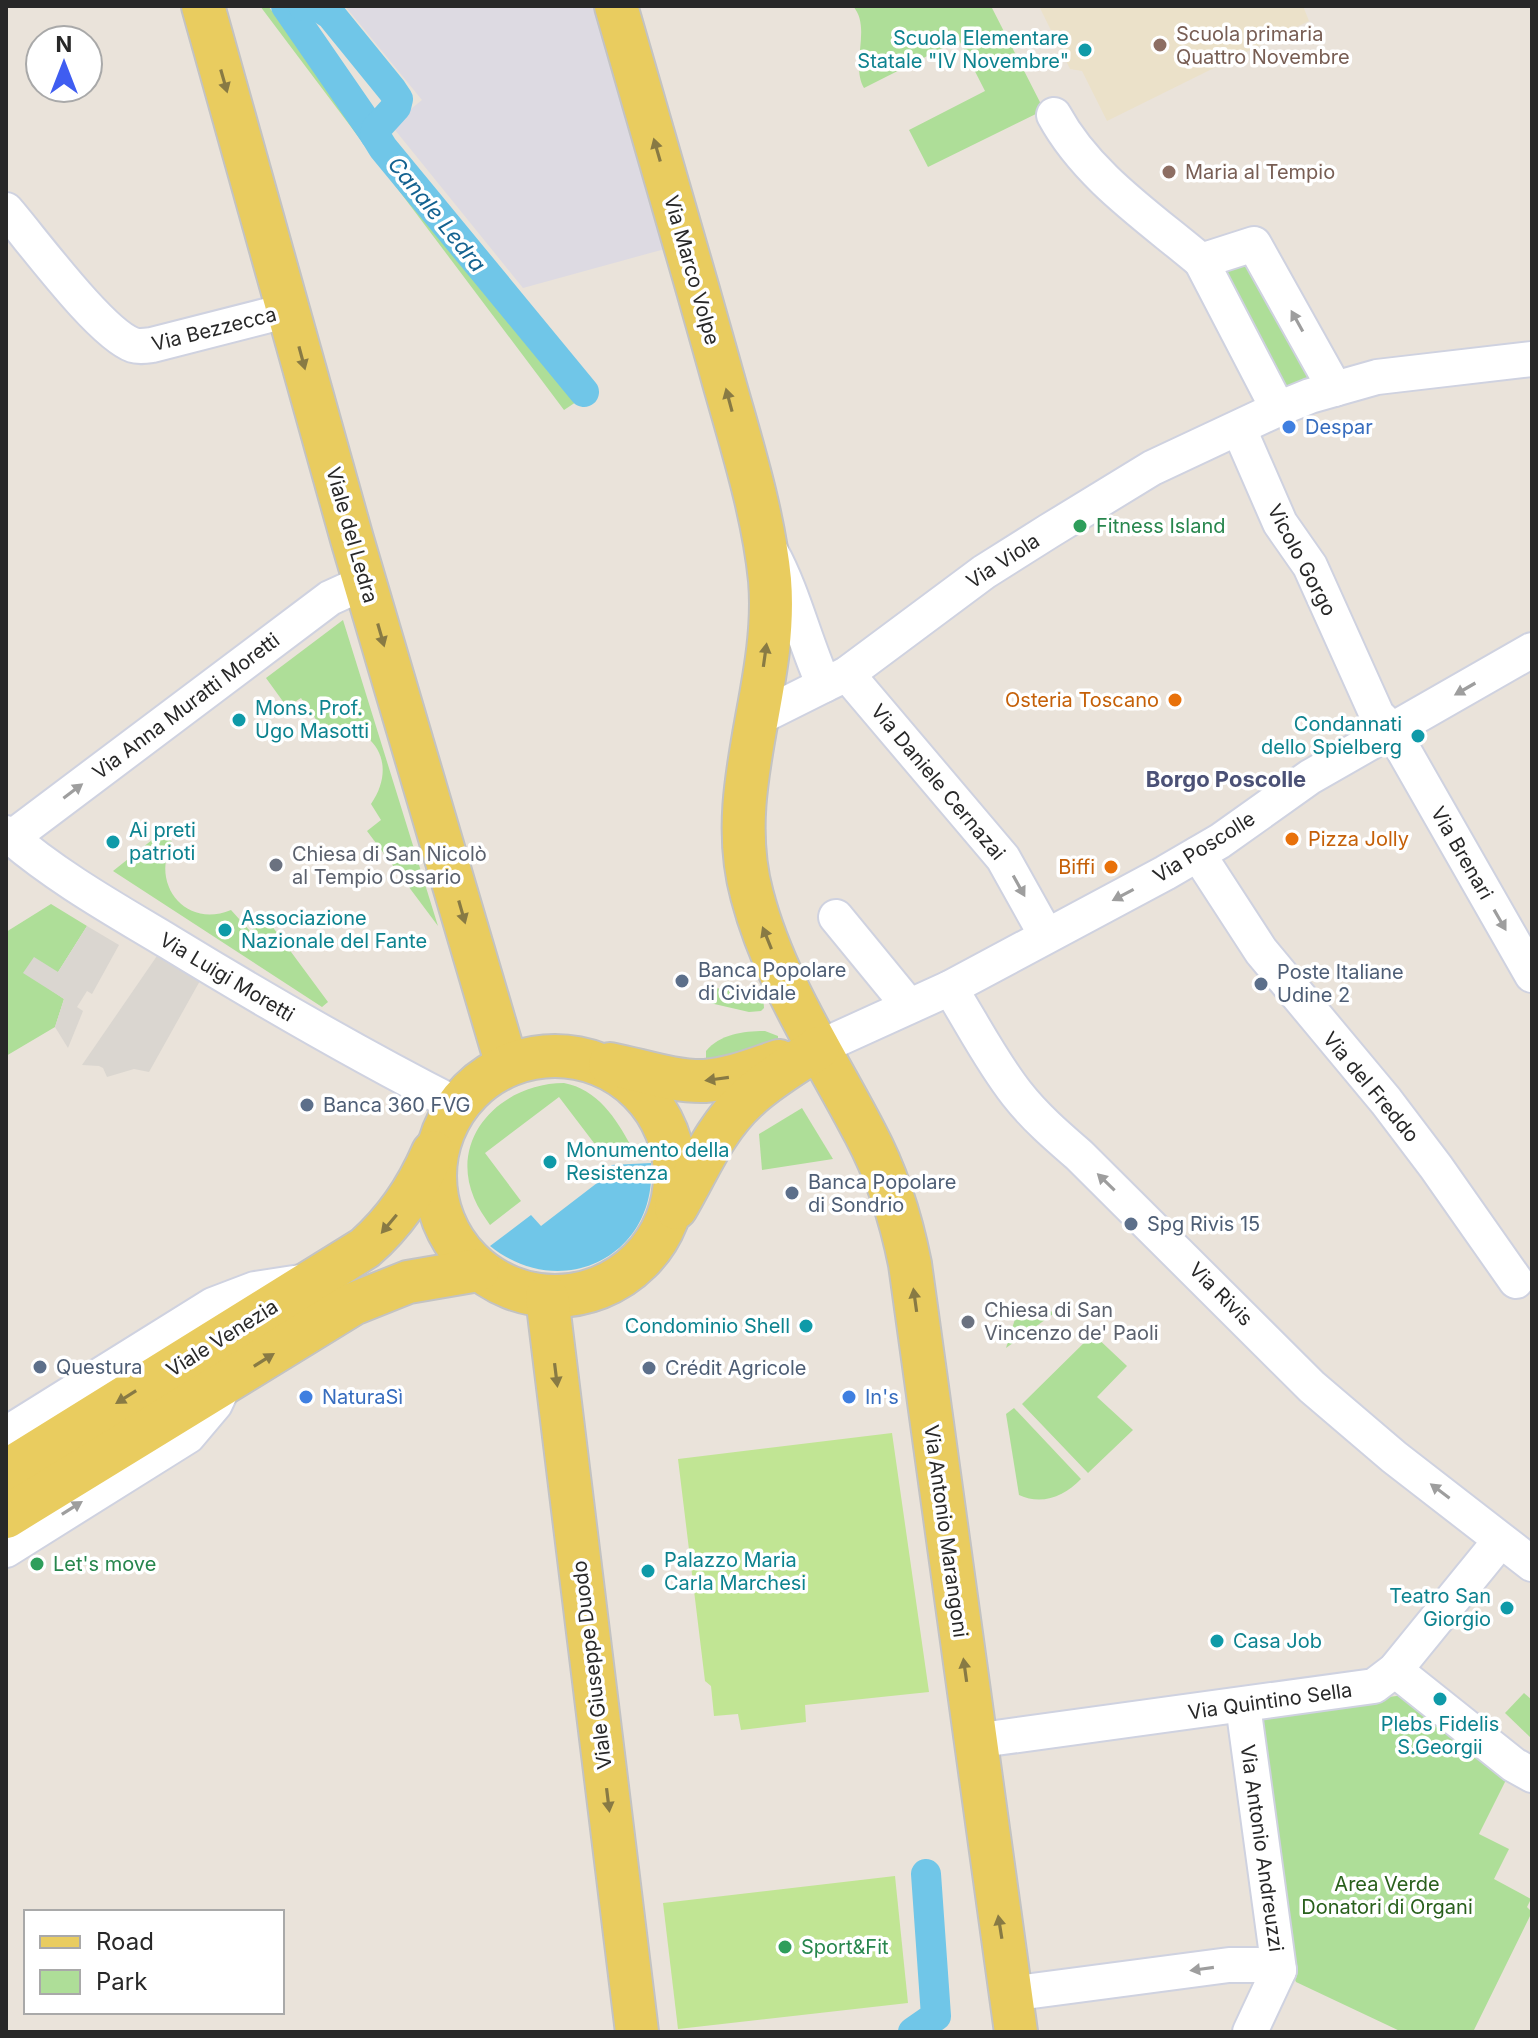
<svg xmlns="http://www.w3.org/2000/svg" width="1538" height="2038" viewBox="0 0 1538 2038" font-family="Inter,sans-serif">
	<rect width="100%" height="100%" fill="#eae3da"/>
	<path fill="#dddae2" d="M345,6h254l73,241 -149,41 -132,-163 31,-25z"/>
	<path fill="#ebe1c9" d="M1039,6h264l6,15 -202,100 -25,-50 -12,-2z"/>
	<g fill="#aede98">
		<path d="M260,6h8l101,129 213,263 -18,12z"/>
		<path d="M853,6h138l53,104 -116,57 -19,-37 76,-39 -26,-51 -95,48c-14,-24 8,-60 -11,-82z"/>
		<path d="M1254,244l81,145 -57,20 -77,-148z"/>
		<path d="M343,620l95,306 -71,-95 14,-11 -10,-16c29,-42 1,-84 -49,-76l-21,-30 -14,9 -21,-29z"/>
		<path d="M162,832l10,10c-22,42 13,87 59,68l19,21 16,-13 62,84 -6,5 -209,-136z"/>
		<path d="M51,904l36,22 -39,62 16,11 -9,28 -49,29v-124z"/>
		<path d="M729,986c16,1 35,3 35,22l-3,3 -12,1 -39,-9 -4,-3 1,-9z"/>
		<path d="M765,1031l13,5v3l-11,7 -57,15 -4,-3v-7c14,-17 38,-20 59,-20z"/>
		<path d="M564,1083c33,6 52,35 67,63l-37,-3 -35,-46 -74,56 36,48 -31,24c-6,-9 -12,-17 -16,-27 -26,-62 29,-115 90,-115z"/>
		<path d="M802,1108l31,51 -71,11 -3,-36z"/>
		<path d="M1019,1306l37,6 -50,36z"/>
		<path d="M1093,1334l34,32 -30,31 36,33 -45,43 -66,-69z"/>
		<path d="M1014,1408l67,71c-16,17 -39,27 -62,16l-13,-81z"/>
		<path d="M1524,1693l8,7v39l-27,-26z"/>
		<path d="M1412,1694l98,78 -31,62 30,15 -15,30 37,20 -4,8 5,5 -59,120h-71l-106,-50 -9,-23 -31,-245z"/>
	</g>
	<g fill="#c1e594">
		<path d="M892,1433l37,259 -124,13 1,17 -65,8 -3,-16 -24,2 -3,-30 -6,-5 -27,-222z"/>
		<path d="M895,1876l13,127 -230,26 -15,-126z"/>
	</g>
	<g fill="#dad6d0">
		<path d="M87,926l32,19 -27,49 -5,-3 -10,16 6,4 -15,37 -13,-21 9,-28 -41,-26 11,-16 24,15z"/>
		<path d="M159,953l42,26 -52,93 -15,-3 -27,8 -4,-9 -4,-2 -17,-1z"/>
	</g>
	<path fill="#70c6e8" d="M651,1163c7,94 -90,140 -161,83l41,-31 10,11 73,-56 -3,-5z"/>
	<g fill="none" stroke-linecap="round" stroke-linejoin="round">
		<path stroke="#70c6e8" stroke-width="8" d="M936,2016l2,16"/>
		<g stroke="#70c6e8" stroke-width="30">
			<path d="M286,6l89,129"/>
			<path d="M303,6h14l14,9 61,75 6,9 -2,8 -20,22 -1,6 8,13 201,244"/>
			<path d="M913,2032l23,-16 -10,-142"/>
		</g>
		<defs>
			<g id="minor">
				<path d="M1054,115c33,61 95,102 147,146"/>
				<path d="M6,210c26,30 94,123 127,135 6,2 12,1 19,0l137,-35"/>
				<path d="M1278,409l-77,-148 53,-17 81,145"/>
				<path d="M1239,429l41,94 30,43 67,149 15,15 140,245"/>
				<path d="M847,674l156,184 43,77"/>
				<path d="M824,685l23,-11 137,-102 65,-41 103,-63 126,-59 32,-13 67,-19 155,-18"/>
				<path d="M756,719l68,-34c-20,-44 -30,-91 -53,-133"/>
				<path d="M6,833c49,43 108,76 163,109 95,58 190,113 288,163"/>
				<path d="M11,838l319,-240 22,-10 15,-1"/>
				<path d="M1198,854l63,97 125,150 50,66 80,114"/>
				<path d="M836,917l73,89"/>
				<path d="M950,988c22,35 41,73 67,106 18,23 40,42 62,61l233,232 82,70 138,107"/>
				<path d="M818,1048l132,-60 215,-115 55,-32 90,-64 222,-127"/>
				<path d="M6,1434l207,-129 42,-16 52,-8"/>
				<path d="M6,1550l182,-114 27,-32 10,-21"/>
				<path d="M1395,1670l119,95 18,10"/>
				<path d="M1243,1705l36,265 -29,62"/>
				<path d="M974,1741l400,-55 21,-16 105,-129"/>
				<path d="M1010,1994l219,-29h29l21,5"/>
			</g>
			<g id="major">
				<path d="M203,6l149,533 154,523"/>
				<path d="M616,6c35,120 70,241 104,362 19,69 43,141 50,212 9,106 -47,209 -18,315 22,85 73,161 113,238 22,41 36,86 45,131l106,768"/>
				<circle cx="555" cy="1176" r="120"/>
				<path d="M610,1064c31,6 63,18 95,17 26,-2 50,-12 74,-20"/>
				<path d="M676,1208c22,-37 38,-79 71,-109 21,-20 48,-35 71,-51"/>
				<path d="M547,1297l90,735"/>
				<path d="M6,1471l359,-223c31,-27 52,-59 68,-96"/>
				<path d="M6,1517l347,-213 55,-22 70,-12"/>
			</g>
		</defs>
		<use href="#minor" stroke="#cfd2e0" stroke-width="38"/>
		<use href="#major" stroke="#c3c3c3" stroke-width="46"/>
		<use href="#minor" stroke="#fff" stroke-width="34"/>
		<use href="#major" stroke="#e9cc5f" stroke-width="42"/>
	</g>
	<defs><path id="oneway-solid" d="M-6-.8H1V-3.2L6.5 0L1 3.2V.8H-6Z" transform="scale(2)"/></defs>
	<g fill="#887a44">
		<use href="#oneway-solid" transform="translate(224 81) rotate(74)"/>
		<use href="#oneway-solid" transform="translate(657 150) rotate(-106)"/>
		<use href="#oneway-solid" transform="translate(302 358) rotate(75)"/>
		<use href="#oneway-solid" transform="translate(729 400) rotate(-105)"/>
		<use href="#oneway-solid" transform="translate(381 635) rotate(74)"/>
		<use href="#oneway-solid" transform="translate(765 655) rotate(-82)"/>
		<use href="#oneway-solid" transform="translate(462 912) rotate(74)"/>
		<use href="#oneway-solid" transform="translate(767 938) rotate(-112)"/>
		<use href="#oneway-solid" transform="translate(717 1079) rotate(172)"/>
		<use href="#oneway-solid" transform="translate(389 1224) rotate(130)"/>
		<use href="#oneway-solid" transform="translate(915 1300) rotate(-98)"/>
		<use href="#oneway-solid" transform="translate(264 1360) rotate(-32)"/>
		<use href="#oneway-solid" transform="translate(556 1375) rotate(83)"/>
		<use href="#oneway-solid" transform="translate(126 1397) rotate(148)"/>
		<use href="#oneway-solid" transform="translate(965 1670) rotate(-98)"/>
		<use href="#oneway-solid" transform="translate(608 1800) rotate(83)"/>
		<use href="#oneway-solid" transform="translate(1000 1927) rotate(-99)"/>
	</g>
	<g fill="#9e9e9e">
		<use href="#oneway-solid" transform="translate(1297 321) rotate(-119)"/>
		<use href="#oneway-solid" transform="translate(1465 689) rotate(150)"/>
		<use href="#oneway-solid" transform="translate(73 791) rotate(-37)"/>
		<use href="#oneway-solid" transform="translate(1019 886) rotate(61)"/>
		<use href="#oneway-solid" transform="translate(1123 895) rotate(152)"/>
		<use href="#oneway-solid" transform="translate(1500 920) rotate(60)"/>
		<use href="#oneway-solid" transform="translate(1106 1182) rotate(-136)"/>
		<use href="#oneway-solid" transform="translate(1440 1491) rotate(-143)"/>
		<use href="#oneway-solid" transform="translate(72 1508) rotate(-32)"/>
		<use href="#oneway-solid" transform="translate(1202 1969) rotate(172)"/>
	</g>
	<g fill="#8d6e63" stroke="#fff" stroke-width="3">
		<circle cx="1160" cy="45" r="8"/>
		<circle cx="1169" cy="172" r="8"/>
	</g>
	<g fill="#0f9aa8" stroke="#fff" stroke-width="3">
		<circle cx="1085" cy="50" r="8"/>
		<circle cx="239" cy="720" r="8"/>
		<circle cx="1418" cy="736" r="8"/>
		<circle cx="113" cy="842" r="8"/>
		<circle cx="225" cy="930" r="8"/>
		<circle cx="550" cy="1162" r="8"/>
		<circle cx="806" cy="1326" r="8"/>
		<circle cx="648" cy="1571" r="8"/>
		<circle cx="1507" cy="1608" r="8"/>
		<circle cx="1217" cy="1641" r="8"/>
		<circle cx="1440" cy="1699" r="8"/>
	</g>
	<g fill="#3f7fe0" stroke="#fff" stroke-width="3">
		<circle cx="1289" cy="427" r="8"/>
		<circle cx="306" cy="1397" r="8"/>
		<circle cx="849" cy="1397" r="8"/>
	</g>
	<g fill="#2e9e5b" stroke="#fff" stroke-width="3">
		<circle cx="1080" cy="526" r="8"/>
		<circle cx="37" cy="1564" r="8"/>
		<circle cx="785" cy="1947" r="8"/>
	</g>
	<g fill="#e8710a" stroke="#fff" stroke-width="3">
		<circle cx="1175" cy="700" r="8"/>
		<circle cx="1292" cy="839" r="8"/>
		<circle cx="1111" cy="867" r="8"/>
	</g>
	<g fill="#6b7280" stroke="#fff" stroke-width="3">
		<circle cx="276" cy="865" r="8"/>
		<circle cx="968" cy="1322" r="8"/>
	</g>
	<g fill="#5c6f8a" stroke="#fff" stroke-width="3">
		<circle cx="682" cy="981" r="8"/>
		<circle cx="1261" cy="984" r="8"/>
		<circle cx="307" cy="1105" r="8"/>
		<circle cx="792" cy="1193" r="8"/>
		<circle cx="1131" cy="1224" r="8"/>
		<circle cx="40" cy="1367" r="8"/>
		<circle cx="649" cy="1368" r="8"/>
	</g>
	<g text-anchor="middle" stroke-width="7" stroke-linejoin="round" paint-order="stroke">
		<g font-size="20" fill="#785e54" stroke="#fff" text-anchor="start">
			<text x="1176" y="41">Scuola primaria<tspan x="1176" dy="23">Quattro Novembre</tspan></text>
			<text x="1185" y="179">Maria al Tempio</text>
		</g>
		<g font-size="20" fill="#0d838f" stroke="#fff" text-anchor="start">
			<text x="1069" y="45" text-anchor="end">Scuola Elementare<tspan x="1069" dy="23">Statale "IV Novembre"</tspan></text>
			<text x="255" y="715">Mons. Prof.<tspan x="255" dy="23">Ugo Masotti</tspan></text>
			<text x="1402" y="731" text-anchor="end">Condannati<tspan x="1402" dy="23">dello Spielberg</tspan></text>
			<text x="129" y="837">Ai preti<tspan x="129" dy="23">patrioti</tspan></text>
			<text x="241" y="925">Associazione<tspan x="241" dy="23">Nazionale del Fante</tspan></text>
			<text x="566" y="1157">Monumento della<tspan x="566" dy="23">Resistenza</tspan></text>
			<text x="790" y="1333" text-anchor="end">Condominio Shell</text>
			<text x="664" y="1567">Palazzo Maria<tspan x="664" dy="23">Carla Marchesi</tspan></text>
			<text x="1491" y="1603" text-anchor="end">Teatro San<tspan x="1491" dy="23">Giorgio</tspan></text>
			<text x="1233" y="1648">Casa Job</text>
			<text x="1440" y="1731" text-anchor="middle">Plebs Fidelis<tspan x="1440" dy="23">S.Georgii</tspan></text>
		</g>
		<g font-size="20" fill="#282828" stroke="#fff">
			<text transform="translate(692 270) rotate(74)" y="7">Via Marco Volpe</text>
			<text transform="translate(214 329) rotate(-14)" y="7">Via Bezzecca</text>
			<text transform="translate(352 535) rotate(74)" y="7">Viale del Ledra</text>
			<text transform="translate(1302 560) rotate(62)" y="7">Vicolo Gorgo</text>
			<text transform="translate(1003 561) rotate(-33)" y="7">Via Viola</text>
			<text transform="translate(186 706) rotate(-37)" y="7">Via Anna Muratti Moretti</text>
			<text transform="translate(938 782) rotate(50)" y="7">Via Daniele Cernazai</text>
			<text transform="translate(1204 847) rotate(-32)" y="7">Via Poscolle</text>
			<text transform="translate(1462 853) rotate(60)" y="7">Via Brenari</text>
			<text transform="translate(227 977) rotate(31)" y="7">Via Luigi Moretti</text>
			<text transform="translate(1371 1087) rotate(50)" y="7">Via del Freddo</text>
			<text transform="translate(1221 1294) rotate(45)" y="7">Via Rivis</text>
			<text transform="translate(222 1338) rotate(-32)" y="7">Viale Venezia</text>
			<text transform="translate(946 1531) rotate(82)" y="7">Via Antonio Marangoni</text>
			<text transform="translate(592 1665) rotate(-97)" y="7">Viale Giuseppe Duodo</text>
			<text transform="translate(1270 1701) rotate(-8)" y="7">Via Quintino Sella</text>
			<text transform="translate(1262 1848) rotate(82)" y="7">Via Antonio Andreuzzi</text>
		</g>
		<g font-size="20" fill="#366cbe" stroke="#fff" text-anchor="start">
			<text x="1305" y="434">Despar</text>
			<text x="322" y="1404">NaturaSì</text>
			<text x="865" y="1404">In's</text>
		</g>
		<g font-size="20" fill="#27864d" stroke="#fff" text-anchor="start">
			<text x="1096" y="533">Fitness Island</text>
			<text x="53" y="1571">Let's move</text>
			<text x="801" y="1954">Sport&amp;Fit</text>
		</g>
		<g font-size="20" fill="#c56008" stroke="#fff" text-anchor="end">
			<text x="1159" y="707">Osteria Toscano</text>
			<text x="1308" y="846" text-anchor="start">Pizza Jolly</text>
			<text x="1095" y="874">Biffi</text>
		</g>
		<g font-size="20" fill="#5b616d" stroke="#fff" text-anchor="start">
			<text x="292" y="861">Chiesa di San Nicolò<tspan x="292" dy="23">al Tempio Ossario</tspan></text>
			<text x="984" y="1317">Chiesa di San<tspan x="984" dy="23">Vincenzo de' Paoli</tspan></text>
		</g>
		<g font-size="20" fill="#4e5e75" stroke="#fff" text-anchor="start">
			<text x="698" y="977">Banca Popolare<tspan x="698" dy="23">di Cividale</tspan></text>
			<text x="1277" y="979">Poste Italiane<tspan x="1277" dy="23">Udine 2</tspan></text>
			<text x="323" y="1112">Banca 360 FVG</text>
			<text x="808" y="1189">Banca Popolare<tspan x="808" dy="23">di Sondrio</tspan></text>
			<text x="1147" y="1231">Spg Rivis 15</text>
			<text x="56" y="1374">Questura</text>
			<text x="665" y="1375">Crédit Agricole</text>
		</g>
		<g font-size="20" fill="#29601c" stroke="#fff">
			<text x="1387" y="1891">Area Verde<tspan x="1387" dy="23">Donatori di Organi</tspan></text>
		</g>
		<g font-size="22" font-style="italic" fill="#136290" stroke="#fff">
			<text transform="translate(437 214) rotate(51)" y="8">Canale Ledra</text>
		</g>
		<g font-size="22" font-weight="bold" fill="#4b5176" stroke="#fff">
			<text x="1226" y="787">Borgo Poscolle</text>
		</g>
	</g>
	<rect width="1538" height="2038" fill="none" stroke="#282828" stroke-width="16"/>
	<rect x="24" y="1910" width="260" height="104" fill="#ffffff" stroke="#a9a9a9" stroke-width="2"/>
	<rect x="40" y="1936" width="40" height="12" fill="#e9cc5f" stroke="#a9a9a9" stroke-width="2"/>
	<text x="96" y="1950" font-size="24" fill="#282828">Road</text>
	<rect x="40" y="1970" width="40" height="24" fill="#aede98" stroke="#a9a9a9" stroke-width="2"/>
	<text x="96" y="1990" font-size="24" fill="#282828">Park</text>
	<g transform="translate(64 64)"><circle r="38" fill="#ffffff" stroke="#a9a9a9" stroke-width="2"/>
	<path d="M0-6L14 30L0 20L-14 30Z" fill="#3f5df1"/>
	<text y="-12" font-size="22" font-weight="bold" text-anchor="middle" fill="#282828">N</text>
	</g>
</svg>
